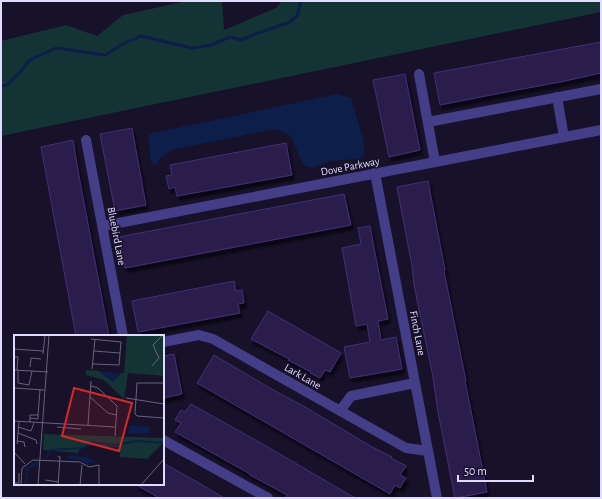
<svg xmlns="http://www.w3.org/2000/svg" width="602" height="499" viewBox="0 0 602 499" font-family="'Alegreya Sans',sans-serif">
	<defs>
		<filter id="shadow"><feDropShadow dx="2.5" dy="4.5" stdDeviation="1" flood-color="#0009"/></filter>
	</defs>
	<rect width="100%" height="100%" fill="#17112a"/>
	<path fill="#143334" d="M187,1h35l2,29 52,-22 6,-7h319v11l-600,124v-95l65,-16 31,11 26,-21z"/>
	<path fill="#0c1e49" d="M337,94l14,4 13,43v15l-7,3 -26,2 -19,7 -9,-3 -12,-29 -15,-7 -104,21 -12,8 -3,7 -6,-2 -3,-29z"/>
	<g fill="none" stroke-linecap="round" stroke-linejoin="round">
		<path stroke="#0c1e49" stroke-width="3" d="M1,86l6,-1 12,-12 11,-13 26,-12 49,7 18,-11 18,-8 51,12 19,-3 19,-8 11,3 14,-6 35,-12 7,-6 4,-15"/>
	</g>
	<g fill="#291d4b" stroke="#423077" filter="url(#shadow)">
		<path d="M601,42v31l-41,9 -54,10 -66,13 -6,-32z"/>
		<path d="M405,74l15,76 -31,7 -16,-77z"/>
		<path d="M132,128l14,77 -31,6 -15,-77z"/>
		<path d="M73,140l6,36 30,160h-33l-35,-189z"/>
		<path d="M286,143l6,32 -115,21 -2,-9 -6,2 -3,-13 6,-1 -2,-10z"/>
		<path d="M428,181l17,89 -1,1 22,110h-1l22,111 -31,6h-1l-17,-86 -5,-35 -19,-92 -2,-19 -15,-79z"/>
		<path d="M344,194l7,31 -226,43 -6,-31z"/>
		<path d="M370,226l6,32 12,61 -10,2 3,19 15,-3 6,32 -52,9 -6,-31 26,-5 -3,-18 -11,2 -14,-78 19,-4 -3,-16z"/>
		<path d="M234,281l2,10 6,-1 2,13 -6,1 2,9 -102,19 -6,-31z"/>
		<path d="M268,311l73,42 -11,19 -5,-2 -5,8 -10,-5 1,-1 -23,-12 1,-1 -38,-20z"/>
		<path d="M174,354l8,40 -19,4v-42z"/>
		<path d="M214,355l54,32 37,20 69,41 18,9 -1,1 15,8 -6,9 6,3 -6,10 -5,-3 -5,9 -193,-111z"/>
		<path d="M191,404l75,42 89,52h-70l2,-3 -37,-20v-1l-75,-42 6,-9 -6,-3 6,-10 4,2z"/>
		<path d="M163,463l36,20 25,15h-65l-24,-14h28z"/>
	</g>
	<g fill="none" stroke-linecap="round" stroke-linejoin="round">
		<g stroke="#443d88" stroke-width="10">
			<path d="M419,74l16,88"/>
			<path d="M557,97l7,40"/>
			<path d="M428,122l173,-33"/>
			<path d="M86,140l37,196"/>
			<path d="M375,173l62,325"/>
			<path d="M103,226l498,-96"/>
			<path d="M163,342l36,-7 14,4 193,109 22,3"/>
			<path d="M340,411l11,-15 64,-13"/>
			<path d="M163,440l105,58"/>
		</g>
	</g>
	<g text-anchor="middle" stroke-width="3" stroke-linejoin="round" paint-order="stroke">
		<g font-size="11" fill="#e1dbff" stroke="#17112a">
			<text transform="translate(350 166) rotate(-11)" y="4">Dove Parkway</text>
			<text transform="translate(117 236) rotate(79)" y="4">Bluebird Lane</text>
			<text transform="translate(418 333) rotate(79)" y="4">Finch Lane</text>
			<text transform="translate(303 376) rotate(30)" y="4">Lark Lane</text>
		</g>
	</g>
	<g transform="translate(14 335)">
		<rect width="150" height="150" fill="#17112a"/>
		<path d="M113,0l37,1v40l-36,-3 -4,26 -20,-19 -18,-5v-5l13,1 14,11 8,-9h3zM30,99l120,4v4l-17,17 -27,-2v-10l-22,-1v-3l-18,5 -2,5 -35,-3z" fill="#143334"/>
		<path d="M85,37h10l11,2 -7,8zM115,90l20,2v6l-21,1zM53,120l19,2 10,4 -10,3 -6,-4 -13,-1z" fill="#0c1e49"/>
		<path fill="none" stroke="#0c1e49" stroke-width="2" d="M32,124l4,-9 33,-2 9,-6 23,3 22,-4 27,2M12,150l1,-17 11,-5"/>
		<path fill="none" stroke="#68627f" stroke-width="1" d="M77,4l30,3 -2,23 -26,-1M0,14l29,2M80,16l26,2M29,19l2,-19M0,22h4l-1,13M138,31l7,-8 -6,-13 10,-10M16,32l1,-9 10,1M78,34l3,-30M0,35l34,2M4,35v13l11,2 3,-14M150,48h-27l-2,31 2,2 27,2M77,51l7,2 19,18 -2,30M0,53l30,2M76,62l18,16 8,2M112,63l38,6M24,80l2,-25M0,86l101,6M16,87v-7h8v4l-8,-1M74,90l3,-44M4,92l13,4 3,-8M43,92l24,2M4,98l18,7 1,4M3,106l7,1 1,5M3,109l2,-22M0,117l11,12M44,121l2,1 -2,28M31,145l14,2M0,148h5v-10M7,150l1,-17 11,-8 47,2 9,5 10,-2v20M24,150l11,-150M66,150l2,-20M127,150l23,-26"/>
		<path fill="#d62828" fill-opacity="0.15" stroke="#d62828" stroke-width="2" d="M60,53l58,15 -13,48 -57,-15z"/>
		<rect width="150" height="150" fill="none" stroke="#e1dbff" stroke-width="2"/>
	</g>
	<rect width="602" height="499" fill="none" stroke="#e1dbff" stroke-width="4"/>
	<path d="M458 475v6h75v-6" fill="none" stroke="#e1dbff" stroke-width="2"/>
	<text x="464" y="475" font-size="12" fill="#e1dbff" stroke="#17112a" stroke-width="3" paint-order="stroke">50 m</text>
</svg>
